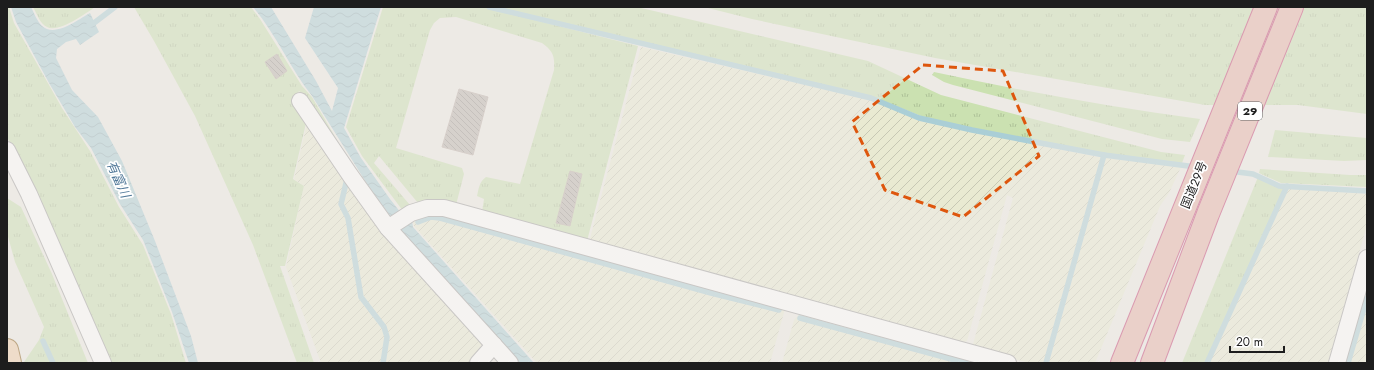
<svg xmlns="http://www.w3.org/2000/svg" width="1374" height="370" viewBox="0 0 1374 370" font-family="Jost,'Noto Sans JP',sans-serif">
	<defs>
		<pattern id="farmland-furrows" width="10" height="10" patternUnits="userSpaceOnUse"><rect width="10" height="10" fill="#e9ead2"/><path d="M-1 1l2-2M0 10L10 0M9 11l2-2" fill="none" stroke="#c7c8b4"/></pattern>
		<pattern id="grass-tufts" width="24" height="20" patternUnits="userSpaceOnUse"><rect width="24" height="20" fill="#cbe1b1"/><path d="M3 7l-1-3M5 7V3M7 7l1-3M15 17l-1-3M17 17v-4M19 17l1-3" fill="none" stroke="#aec198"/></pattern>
		<pattern id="water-waves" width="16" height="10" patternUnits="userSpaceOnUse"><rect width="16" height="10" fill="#aaced6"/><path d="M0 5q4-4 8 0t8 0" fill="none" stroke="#92b0b7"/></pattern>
		<pattern id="building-back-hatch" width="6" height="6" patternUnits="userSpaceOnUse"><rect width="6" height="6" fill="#bab3ae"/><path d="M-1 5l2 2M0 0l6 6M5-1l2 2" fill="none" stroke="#97918d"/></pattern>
	</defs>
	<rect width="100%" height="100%" fill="#edeae5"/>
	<g fill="url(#farmland-furrows)">
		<path d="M641,47l230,53 49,21 178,36 83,10 -12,26 -9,13 -65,157h-65l-58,-15 41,-150 -6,-3 -40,146 -6,3 -372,-102z"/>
		<path d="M308,119l38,58 -6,27 6,15 14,79 23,29 3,10 -4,26h-61l-35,-96 18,-81 -10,-7z"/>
		<path d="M348,179l134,160 -2,11 -11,13h-85l4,-26 -3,-11 -23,-30 -13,-78 -6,-15z"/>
		<path d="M1287,188l80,6v31l-39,138h-120z"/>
		<path d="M431,213l17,2 337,94 -15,54h-233l-123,-137 -1,-5z"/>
		<path d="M1367,280v83h-25z"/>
		<path d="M802,311l188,52h-208l12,-43z"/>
	</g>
	<g fill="url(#grass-tufts)">
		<path d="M7,7h2l5,16 48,85 28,43 29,56 24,38 28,69 15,49h-78l-86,-197 -15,-29z"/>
		<path d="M33,7h62c-10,7 -36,26 -48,20 -7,-3 -10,-13 -14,-20z"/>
		<path d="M134,7h117l9,12 42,67 10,11 29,50 28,41 21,29 1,3 -8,-8 -77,-114 -7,-7 -2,5 10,23 -14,60 11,7 -19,80h-5l34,97h-17l-44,-118 -58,-129 -41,-75z"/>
		<path d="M383,7h100l155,39 -51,195 -105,-29 2,-13 -7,-3c2,-8 2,-14 9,-19l34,7 34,-114c1,-14 -1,-19 -12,-27l-86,-26 -16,1 -6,5 -4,7 -34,118 66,20 2,6 -8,31 -38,-2 -39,-47 -5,7 36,42 -7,6 -41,-55 -16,-29z"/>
		<path d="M497,7h140l231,54 73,34 220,57 24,3 -3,8 -78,-10 -142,-27 -41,-10 -50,-20z"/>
		<path d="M704,7h663v107l-69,-9h-93l-270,-47 -183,-39z"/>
		<path d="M934,72c88,19 177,35 266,47l-10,23 -28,-3 -209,-54 -9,-3 -12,-7z"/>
		<path d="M1275,130l92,8v22l-23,1 -76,-4z"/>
		<path d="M1260,169l90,6h17v12l-86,-4 -22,-10z"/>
		<path d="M1258,177l20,10 6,1 -79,175h-23z"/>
		<path d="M7,198l14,9 31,67 36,89h-63l-1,-1 15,-22 5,-13 -29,-65 -8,-29z"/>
	</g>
	<g fill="url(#water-waves)">
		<path d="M11,7h20c3,6 6,14 11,19 13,12 37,-7 48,-13l9,19 -19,13 -4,-6 -10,3 -9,7 -1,9 16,32 26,27 24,44 33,80 36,95 7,27h-9l-17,-51 -29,-72 -23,-36 -29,-56 -16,-21 -26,-44 -33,-61z"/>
		<path d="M253,7h18l45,74 16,30 6,-23 -33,-50 9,-31h67l-37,121 17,30 29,41 11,14 11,8 1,6 121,136h-17l-115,-129c0,-7 -9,-11 -12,-18l-21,-29 -57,-91c-22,-28 -36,-62 -59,-89z"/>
	</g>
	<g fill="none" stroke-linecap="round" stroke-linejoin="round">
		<g stroke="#aaced6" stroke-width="5.5">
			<path d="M489,7l382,91 48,20 53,12 132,25 92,12"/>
			<path d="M89,25l5,-2 21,-16"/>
			<path d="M1230,171l23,3 26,12 88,5"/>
			<path d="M347,179l-6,25 7,14 13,79 23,30 3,10 -4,26"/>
			<path d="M418,222l13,-5 9,1 271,75 68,17"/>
			<path d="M800,318l166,45"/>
			<path d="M43,341l10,22"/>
			<path d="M1046,363l58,-208"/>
			<path d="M1207,363l80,-177"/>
			<path d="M1348,363l19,-65"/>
		</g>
	</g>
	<g fill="url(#building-back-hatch)" stroke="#bdb1a9">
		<path d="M277,54l10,17 -11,8 -11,-17z"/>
		<path d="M459,89l29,8 -15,58 -31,-8z"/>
		<path d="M570,171l12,3 -12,52 -14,-3z"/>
	</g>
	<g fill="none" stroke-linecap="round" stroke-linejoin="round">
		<defs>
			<g id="minor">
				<path d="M300,101l50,74 38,53 122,135"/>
				<path d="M7,150l22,44 74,169"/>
				<path d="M388,228l23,-15 16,-5h17l564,155"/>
				<path d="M478,363l16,-18"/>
				<path d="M1337,363l30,-105"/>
			</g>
			<path id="primary" d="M7,350l3,13"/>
			<g id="trunk">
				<path d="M1122,363l144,-356"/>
				<path d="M1152,363l56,-149 84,-207"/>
			</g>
		</defs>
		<use href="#minor" stroke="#9e9e9e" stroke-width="18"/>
		<use href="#primary" stroke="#855912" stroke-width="24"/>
		<use href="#trunk" stroke="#c33a70" stroke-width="24"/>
		<use href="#minor" stroke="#fff" stroke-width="16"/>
		<use href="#primary" stroke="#f0cca7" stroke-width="22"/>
		<use href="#trunk" stroke="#e6b1a6" stroke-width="22"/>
	</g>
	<path d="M0 0H1374V370H0ZM923,65l80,6 36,85 -76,61 -78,-27 -33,-68z" fill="#edeae5" fill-opacity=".55" fill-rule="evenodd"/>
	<path fill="none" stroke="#de560d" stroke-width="3" stroke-dasharray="8 5" stroke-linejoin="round" d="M923,65l80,6 36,85 -76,61 -78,-27 -33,-68z"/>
	<g text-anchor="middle" stroke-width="3.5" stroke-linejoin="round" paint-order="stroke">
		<rect fill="#fff" stroke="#616161" stroke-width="1" x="1238" y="102" width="24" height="18" rx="3"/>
		<g font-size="11" font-weight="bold" fill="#1d1d1d">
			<text x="1250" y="115">29</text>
		</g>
		<g font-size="12" fill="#1d1d1d" stroke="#fff">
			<text transform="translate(1194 185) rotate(-68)" y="4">国道29号</text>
		</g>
		<g font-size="13" font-style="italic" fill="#537a9a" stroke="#fff">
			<text transform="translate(119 179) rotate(66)" y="5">有富川</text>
		</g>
	</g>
	<rect width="1374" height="370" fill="none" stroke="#1d1d1d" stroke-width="16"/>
	<path d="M1230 346v6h54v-6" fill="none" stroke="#1d1d1d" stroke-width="2"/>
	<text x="1236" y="346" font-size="12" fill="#1d1d1d" stroke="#ffffff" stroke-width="3" paint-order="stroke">20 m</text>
</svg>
